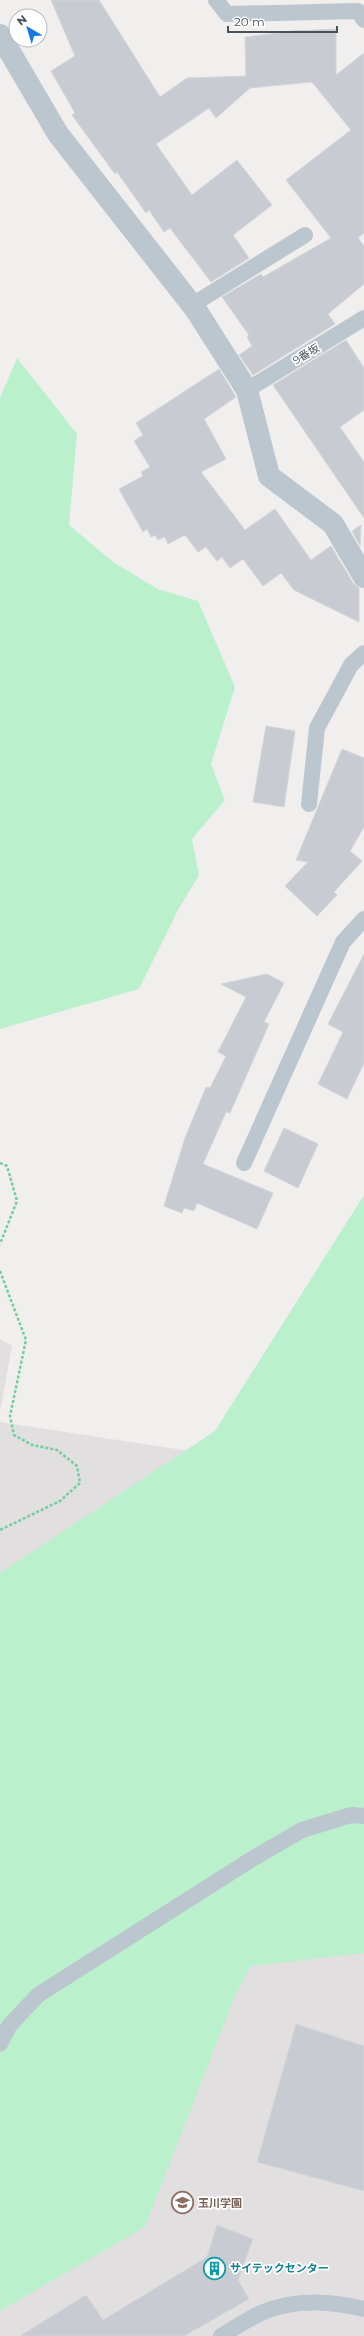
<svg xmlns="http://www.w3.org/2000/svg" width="364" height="2336" viewBox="0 0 364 2336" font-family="Montserrat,'Noto Sans JP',sans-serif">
	<rect width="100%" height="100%" fill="#f1eeee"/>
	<g fill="#e2dfe0">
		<path d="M0,1339l12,7 -12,66z"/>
		<path d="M0,1422l255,39 -255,185z"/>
		<path d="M364,1834v502h-364v-266z"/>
	</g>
	<g fill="#bbf0cd">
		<path d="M17,358l60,76 -8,91 44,37 45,27 40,12 37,86 -24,77 14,36 -33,39 7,36 -20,33 -40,81 -139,40v-631z"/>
		<path d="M364,1195v758l-113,13 -15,27 -91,234 -145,84v-738l215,-142z"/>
	</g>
	<g fill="#c8cbd1" stroke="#d2d5da">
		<path d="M51,0h48l61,97 27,-19 59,-2 -1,-39 49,-6 42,-2v46l28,-22v180l-6,5 6,8v38l-36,30 7,10 -82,51 -14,-20 13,-9 -5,-9 2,-2 -27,-38 39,-23 2,3 68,-39 -45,-58 65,-50 -39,-48 -62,6 -34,30 -7,-10 -53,36 36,51 45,-35 35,45 -39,30 16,23 -38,24 -41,-54 -6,4 -15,-22 -3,3 -29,-41 -2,2 -43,-59 3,-2 -24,-42 24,-15z"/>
		<path d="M346,340l18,28v42l-24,17 24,35v56l-91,-133z"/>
		<path d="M219,369l17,28 -32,22 22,40 -25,13 44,58 30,-21 36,51 20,-14 22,37 6,5v34l-65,-32 -13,-17 -18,13 -20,-27 -13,9 -8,-11 -5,4 -11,-14 -8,5 -13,-17 -17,9 -3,-7 -7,3 -3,-5 -4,2 -4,-8 -4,3 -24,-43 24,-13 -2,-4 9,-5 -16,-26 9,-6 -7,-12z"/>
		<path d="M361,525l-1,21 -8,-15z"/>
		<path d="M266,726l29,5 -11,76 -31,-5z"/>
		<path d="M342,749l22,9v69l-14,24 12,10 -28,31 3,3 -20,21 -32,-30 23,-24 -12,-2z"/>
		<path d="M364,954v109l-17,36 -29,-15 25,-52 -15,-8z"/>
		<path d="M267,974l17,9 -20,39 5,2 -39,89 -4,-1 -23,52 70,29 -16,36 -60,-26 -3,8 -10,-3 -2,5 -18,-7 21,-68 21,-51 4,1 16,-32 -8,-4 28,-55 -25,-13z"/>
		<path d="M284,1128l34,16 -20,44 -34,-17z"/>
		<path d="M296,2024l68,22v145l-107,-29z"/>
		<path d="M217,2225l36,14 -15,41 11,19 -65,37h-164l66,-41 17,25 104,-63z"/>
	</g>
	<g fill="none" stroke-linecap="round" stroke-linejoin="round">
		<g stroke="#72ce9d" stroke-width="2.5" stroke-dasharray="3 2" stroke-linecap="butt">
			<path d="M0,1163l7,3 10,35 -17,43"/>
			<path d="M0,1271l26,69 -16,76 4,19 18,10 25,5 20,16 3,17 -20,18 -60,29"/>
		</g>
		<g stroke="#bcc6ce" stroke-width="16">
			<path d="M216,0l11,14 131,-3 6,9"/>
			<path d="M192,305l113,-70"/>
			<path d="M247,390l117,-72"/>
			<path d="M309,804l8,-76 34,-63 13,-12"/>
			<path d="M244,1163l99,-221 21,-23"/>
			<path d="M0,2044l9,-18 29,-31 214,-136 50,-29 49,-15 13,1"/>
			<path d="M221,2336c14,-8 27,-17 40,-23 33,-15 70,-12 103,-4"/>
		</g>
		<path stroke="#bcc6ce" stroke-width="22" d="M0,35l58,99 138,176 51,80 22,86 64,48 31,53"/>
	</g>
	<defs>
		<symbol id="university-ring" viewBox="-11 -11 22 22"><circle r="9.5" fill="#fff" stroke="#8d6e63" stroke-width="1.5"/><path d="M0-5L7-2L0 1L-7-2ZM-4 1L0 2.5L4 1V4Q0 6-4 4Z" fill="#8d6e63"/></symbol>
		<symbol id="building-ring" viewBox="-11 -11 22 22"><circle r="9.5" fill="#fff" stroke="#0f9aa8" stroke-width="1.5"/><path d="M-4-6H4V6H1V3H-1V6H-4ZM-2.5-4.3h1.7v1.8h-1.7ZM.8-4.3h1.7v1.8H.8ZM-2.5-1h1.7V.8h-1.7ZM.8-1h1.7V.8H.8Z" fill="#0f9aa8"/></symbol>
	</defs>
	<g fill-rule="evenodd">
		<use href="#university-ring" x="170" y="2190" width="25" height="25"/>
		<use href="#building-ring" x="202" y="2256" width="25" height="25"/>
	</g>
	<g text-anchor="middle" stroke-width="3.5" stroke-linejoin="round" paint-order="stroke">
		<g font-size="11" fill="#46525c" stroke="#fff">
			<text transform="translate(306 354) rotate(-31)" y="4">9番坂</text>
		</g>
		<g font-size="11" font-weight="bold" fill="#785e54" stroke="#fff" text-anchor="start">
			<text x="198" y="2207">玉川学園</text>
		</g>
		<g font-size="11" font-weight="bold" fill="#0d838f" stroke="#fff" text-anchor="start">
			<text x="230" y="2272">サイテックセンター</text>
		</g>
	</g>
	<g transform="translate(28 28) rotate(322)"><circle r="19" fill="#ffffff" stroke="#b5babe"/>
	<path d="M0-3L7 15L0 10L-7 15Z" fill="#1579e4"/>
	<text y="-6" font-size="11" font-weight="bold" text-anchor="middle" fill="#46525c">N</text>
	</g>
	<path d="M228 26v6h109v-6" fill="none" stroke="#46525c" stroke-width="2"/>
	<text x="234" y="26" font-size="12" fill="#46525c" stroke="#ffffff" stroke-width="3" paint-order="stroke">20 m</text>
</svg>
